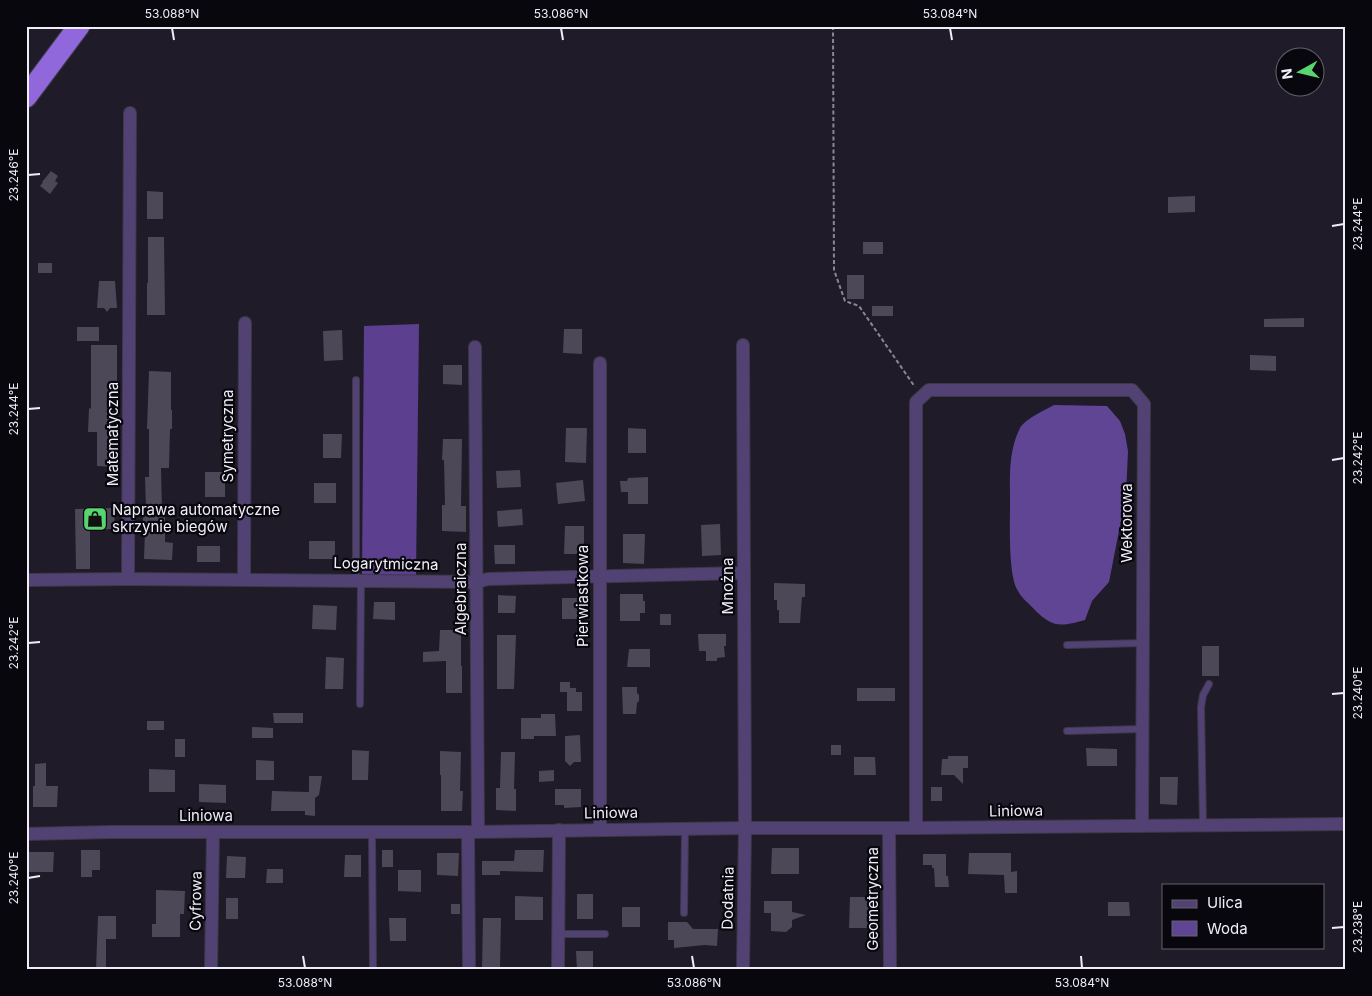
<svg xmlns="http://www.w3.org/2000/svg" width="1372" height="996" viewBox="0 0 1372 996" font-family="Inter,sans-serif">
	<rect width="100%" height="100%" fill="#1f1b29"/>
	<path fill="#5c408f" d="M419,324l-3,251h-54l2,-249z"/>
	<path fill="#604594" d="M1054,405l53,1 13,15 5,13 3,17 -2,44 -17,87 -17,19 -7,19c-25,7 -33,8 -52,-12 -5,-5 -12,-11 -15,-17 -10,-14 -8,-68 -8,-87 0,-26 -2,-52 10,-76 5,-9 25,-18 34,-23z"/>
	<g fill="#4c4858">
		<path d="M51,171l7,5 -3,5 3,2 -8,11 -10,-8 3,-4h-1z"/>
		<path d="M147,191l16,1v27h-16z"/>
		<path d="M1195,196v16l-27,1v-16z"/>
		<path d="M148,237h16l1,78h-18v-32h1z"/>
		<rect x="863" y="242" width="20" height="12"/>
		<rect x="38" y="263" width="14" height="10"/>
		<rect x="847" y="275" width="17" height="24"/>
		<path d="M99,281h16l2,27h-7l-3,4 -3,-4h-7z"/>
		<rect x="872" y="306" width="21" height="10"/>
		<path d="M1304,318v9h-40v-8z"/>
		<rect x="77" y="327" width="22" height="14"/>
		<path d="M564,329h18v25l-19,-1z"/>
		<path d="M342,330l1,30 -19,1 -1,-30z"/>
		<path d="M91,345h26v51h-2l-1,48h2v23l-19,-1v-34h-9l1,-24 2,1z"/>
		<path d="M1250,355l26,1v15l-26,-1z"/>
		<path d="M443,365h19v20l-19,-1z"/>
		<path d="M149,371l22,1v38h1v19h-2l-1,39h-8l1,42h3v32l8,1 -1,17 -28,-1 1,-29h-2v-20h3l-1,-33h4v-48h-2z"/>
		<path d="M566,428h21l-1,35 -21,-1z"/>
		<path d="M628,428l18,1v24h-18z"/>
		<path d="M323,434h19l-1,24h-18z"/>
		<path d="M443,439h19l-1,67h5v26l-24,-1v-26h3l-1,-45h-2z"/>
		<path d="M520,470l1,17 -24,1 -1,-17z"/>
		<rect x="205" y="472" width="20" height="25"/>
		<path d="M648,477v27h-20v-12h-7l-1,-11h7l1,-3z"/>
		<path d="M583,480l2,21 -27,3 -2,-21z"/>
		<rect x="314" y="483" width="22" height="20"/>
		<path d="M114,508l1,21 -25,1v39h-14l-1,-60z"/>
		<path d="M522,509l1,16 -25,2 -1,-16z"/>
		<path d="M720,524l1,31 -19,1 -1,-31z"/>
		<path d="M565,526h19v28h-20z"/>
		<path d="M623,534h22l-1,30 -21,-1z"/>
		<rect x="309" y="541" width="26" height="18"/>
		<path d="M494,545h21v19h-20z"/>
		<rect x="197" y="546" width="23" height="16"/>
		<path d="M774,583l31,1v13h-3l-2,26h-21v-13h-2v-10h-3z"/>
		<path d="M620,594h23v7h2v12h-5v8h-20z"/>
		<path d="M498,595l18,1 -1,17h-17z"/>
		<rect x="562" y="598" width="21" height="21"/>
		<path d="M374,602h21v18l-22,-1z"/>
		<path d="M313,605l24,1 -1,24 -24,-1z"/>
		<rect x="660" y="614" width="11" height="11"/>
		<path d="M440,630h21v36h1v27h-16v-32l-23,1v-10l16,-1z"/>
		<path d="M698,634h28v12h-2l1,11 -8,1v3h-11v-10h-7z"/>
		<path d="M497,635h19l-2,54h-17z"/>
		<rect x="1202" y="646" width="17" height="30"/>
		<path d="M629,649h21v18h-23z"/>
		<path d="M326,657l18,1 -1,31h-18z"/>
		<path d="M560,682h10v6h6v4h6v19h-15v-19h-7z"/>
		<path d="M622,687h15v6l2,2v6l-2,2 -1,11h-13z"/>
		<rect x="857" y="688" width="38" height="13"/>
		<path d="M273,713h30v10h-29z"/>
		<path d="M541,714h14l1,22h-22v3h-13v-21h20z"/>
		<rect x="147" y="721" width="17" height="9"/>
		<path d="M252,727l21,1v10h-21z"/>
		<path d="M580,735l1,27h-7l-4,4 -5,-5v-25z"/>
		<rect x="175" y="739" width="10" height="18"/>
		<rect x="831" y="745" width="10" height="10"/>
		<path d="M1086,748l31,1v17h-30z"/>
		<path d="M352,750l17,1 -1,29h-16z"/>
		<path d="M440,751l21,1 -1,39h3l-1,20h-21v-36h-1z"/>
		<path d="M501,752h14l-1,37h2v22l-20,-1v-22h4z"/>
		<path d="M948,756h20v12h-5v16l-9,-9h-13l1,-16h6z"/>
		<path d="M854,757h21l1,18h-22z"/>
		<path d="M256,760l18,1v19h-18z"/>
		<path d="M46,763v23h12l-1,21h-24v-21h2v-22z"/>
		<path d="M149,769l26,1v22h-26z"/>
		<path d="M554,770v11l-15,1v-11z"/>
		<path d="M309,776h13l-3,19 -4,3v18l-10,-1v-4h-34l1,-20 37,1z"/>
		<path d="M1160,777h18l-1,28 -17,-1z"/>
		<path d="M199,784l27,1v18l-27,-1z"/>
		<rect x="931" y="787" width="11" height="14"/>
		<path d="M555,789h26v18l-17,1v-3h-9z"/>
		<path d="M772,848h27v26h-28z"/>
		<path d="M81,850h19v20h-8v7h-11z"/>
		<rect x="382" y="850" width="11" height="17"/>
		<path d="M515,850h29l-1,22 -43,-1v4h-18v-14h32z"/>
		<path d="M27,852h27l-1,20h-26z"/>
		<path d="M437,853h22l-1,23 -21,-1z"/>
		<path d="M969,853h42v19l6,-1v22h-12l-1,-18 -36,-1z"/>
		<path d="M923,854h23v22h2l1,11h-14l-1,-19h-2v-3h-9z"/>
		<path d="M345,855h16v22h-17z"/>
		<path d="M227,856l19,1 -1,21h-19z"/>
		<path d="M267,869h16v14h-17z"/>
		<path d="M398,870h23v22l-23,-1z"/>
		<path d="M156,890l29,1 -1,23h-4v23h-28v-13h4z"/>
		<rect x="577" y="894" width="16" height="25"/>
		<path d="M515,896l28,1v23h-28z"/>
		<path d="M850,897h25l-1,31h-25z"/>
		<rect x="226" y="898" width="12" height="21"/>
		<path d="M764,901h28v11l14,3 -14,5v7l-6,5 -15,-1v-18h-7z"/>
		<path d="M1108,902h21l1,14h-22z"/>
		<rect x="451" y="904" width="9" height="10"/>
		<rect x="622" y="907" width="18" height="20"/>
		<path d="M98,916h18v23h-10v31h-10z"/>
		<path d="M389,918h17v23h-16z"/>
		<path d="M483,918h18l-1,51h-18z"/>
		<path d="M668,922h19l6,7h25l-1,17 -12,-1 -31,3v-8h-6z"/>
		<path d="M576,951h17v19h-16z"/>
	</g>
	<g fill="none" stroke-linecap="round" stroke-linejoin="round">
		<defs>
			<g id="service">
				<path d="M356,580v-200"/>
				<path d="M1067,645l76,-2"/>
				<path d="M360,704l1,-124"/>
				<path d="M1067,731l75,-2"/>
				<path d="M1203,826l-2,-119 2,-12 6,-11"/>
				<path d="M372,832l1,138"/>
				<path d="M684,913l1,-84"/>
				<path d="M558,934h47"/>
			</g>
			<g id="minor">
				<path d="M743,345l2,483 -2,142"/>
				<path d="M475,347l3,484"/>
				<path d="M600,363v467"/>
				<path d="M128,579l2,-466"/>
				<path d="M244,579l1,-256"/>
				<path d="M26,580l102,-1 349,3 11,-3 256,-6"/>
				<path d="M889,828l1,142"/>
				<path d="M916,828v-426l13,-12h203l12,14 -2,422"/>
				<path d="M468,832l1,138"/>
				<path d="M26,834l85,-2h357l277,-4h171l430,-4"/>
				<path d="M211,970l2,-138"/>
				<path d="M558,970l1,-140"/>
			</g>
			<path id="trunk" d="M26,97l53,-71"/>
		</defs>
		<use href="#service" stroke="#3c3846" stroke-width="8"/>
		<use href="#minor" stroke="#3c3846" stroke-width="14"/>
		<use href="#trunk" stroke="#3c3846" stroke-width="23"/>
		<path stroke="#8a8793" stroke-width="2" stroke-dasharray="4 2.5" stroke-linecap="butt" d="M833,26l1,244 11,31 14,5 56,81"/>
		<use href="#service" stroke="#524274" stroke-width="6"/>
		<use href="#minor" stroke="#524274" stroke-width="12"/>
		<use href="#trunk" stroke="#9068dc" stroke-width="21"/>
	</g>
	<path fill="none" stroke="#f0edf8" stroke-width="2" d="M172,28l2,12M561,28l2,12M950,28l2,12M28,175l12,-1M1332,226l12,-2M28,409l12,-1M1332,460l12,-2M28,643l12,-1M1332,694l12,-1M28,878l12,-2M1332,928l12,-1M303,956l2,12M692,956l2,12M1081,956l1,12"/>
	<defs>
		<symbol id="shop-square" viewBox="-11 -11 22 22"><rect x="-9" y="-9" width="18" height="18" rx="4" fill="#58d56f" stroke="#08070d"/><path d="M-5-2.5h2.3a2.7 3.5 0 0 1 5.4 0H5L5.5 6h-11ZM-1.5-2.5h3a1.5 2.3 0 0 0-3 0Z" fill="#111"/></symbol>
	</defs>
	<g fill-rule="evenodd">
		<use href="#shop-square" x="81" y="505" width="28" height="28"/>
	</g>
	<g text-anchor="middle" stroke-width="4.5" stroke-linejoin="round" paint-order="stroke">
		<g font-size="15" fill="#f0edf8" stroke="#08070d">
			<text transform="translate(113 434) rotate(-90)" y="5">Matematyczna</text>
			<text transform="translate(228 436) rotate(-90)" y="5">Symetryczna</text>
			<text transform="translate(1127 523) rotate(-90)" y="5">Wektorowa</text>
			<text transform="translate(386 564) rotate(1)" y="5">Logarytmiczna</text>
			<text transform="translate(728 586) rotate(-90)" y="5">Mnożna</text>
			<text transform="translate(461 589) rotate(-90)" y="5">Algebraiczna</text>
			<text transform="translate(583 596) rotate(-90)" y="5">Pierwiastkowa</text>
			<text transform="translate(1016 811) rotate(-1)" y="5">Liniowa</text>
			<text transform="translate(611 813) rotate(-1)" y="5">Liniowa</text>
			<text x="206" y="821">Liniowa</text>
			<text transform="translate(728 898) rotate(-89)" y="5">Dodatnia</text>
			<text transform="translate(873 899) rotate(-90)" y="5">Geometryczna</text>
			<text transform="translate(196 901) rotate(-89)" y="5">Cyfrowa</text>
		</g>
		<g font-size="15" fill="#f0edf8" stroke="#08070d" text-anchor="start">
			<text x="112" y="515">Naprawa automatyczne<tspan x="112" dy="17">skrzynie biegów</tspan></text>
		</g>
	</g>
	<rect width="1372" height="996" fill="none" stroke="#08070d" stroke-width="55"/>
	<rect x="1162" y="884" width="162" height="65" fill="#08070d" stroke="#65636b"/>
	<rect x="1172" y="900" width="25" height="8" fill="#524274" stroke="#65636b"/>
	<text x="1207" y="908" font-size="15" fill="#f0edf8">Ulica</text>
	<rect x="1172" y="921" width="25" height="15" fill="#604594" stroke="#65636b"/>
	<text x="1207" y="934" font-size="15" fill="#f0edf8">Woda</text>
	<g transform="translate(1300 72) rotate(262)"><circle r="24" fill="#08070d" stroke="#65636b"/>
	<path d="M0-4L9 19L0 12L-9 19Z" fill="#58d56f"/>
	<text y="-8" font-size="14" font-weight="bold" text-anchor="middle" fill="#f0edf8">N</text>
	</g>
	<rect x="28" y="28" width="1316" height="940" fill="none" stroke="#f0edf8" stroke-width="2"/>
	<g font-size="12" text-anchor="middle" fill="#f0edf8">
		<text x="172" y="18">53.088°N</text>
		<text x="561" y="18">53.086°N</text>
		<text x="950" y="18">53.084°N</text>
		<text transform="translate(14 175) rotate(-90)" y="4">23.246°E</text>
		<text transform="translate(1358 224) rotate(-90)" y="4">23.244°E</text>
		<text transform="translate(14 409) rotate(-90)" y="4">23.244°E</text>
		<text transform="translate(1358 458) rotate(-90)" y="4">23.242°E</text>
		<text transform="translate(14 643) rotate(-90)" y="4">23.242°E</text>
		<text transform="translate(1358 693) rotate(-90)" y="4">23.240°E</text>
		<text transform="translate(14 878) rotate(-90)" y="4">23.240°E</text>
		<text transform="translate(1358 927) rotate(-90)" y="4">23.238°E</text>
		<text x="305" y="987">53.088°N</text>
		<text x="694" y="987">53.086°N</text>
		<text x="1082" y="987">53.084°N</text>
	</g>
</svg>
